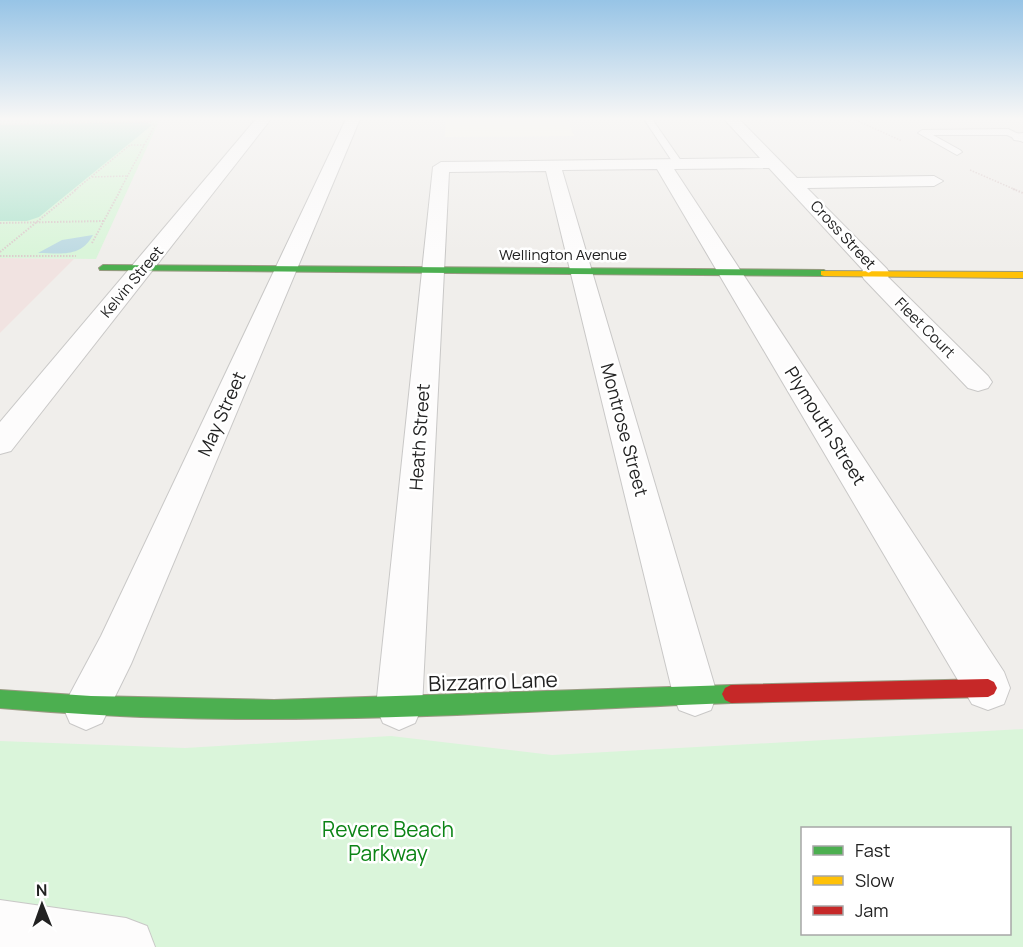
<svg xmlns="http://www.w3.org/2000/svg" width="1023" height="947" viewBox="0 0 1023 947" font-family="Manrope,sans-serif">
	<rect width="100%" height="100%" fill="#f0eeeb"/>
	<path fill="#f1e3e1" d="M0,258l74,1 -74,74z"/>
	<path fill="#f8f7e8" d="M446,119h121l7,17 -129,1z"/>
	<g fill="#daf5da" fill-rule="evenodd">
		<path d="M160,119l-64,140 -96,-1v-137z"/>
		<path d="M1023,729v218h-1023v-206l185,7 206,-12 161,19zM802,828h208v106h-208z"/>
	</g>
	<path fill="#b7e6d2" d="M147,122l5,3 -113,92 -12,4h-27v-96z"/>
	<path fill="#bfdbe3" d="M93,235c-13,23 -31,18 -55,18l24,-13z"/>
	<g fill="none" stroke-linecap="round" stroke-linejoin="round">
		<defs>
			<g id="lane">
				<path d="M644,119h8l32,46 -2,2h-6z"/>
				<path d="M1008,129l15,7v6l-16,-7h-74l27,15 2,2 -5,3 -39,-22 4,-3z"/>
			</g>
			<g id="street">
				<path d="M256,119h15l-260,332 -11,3v-32z"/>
				<path d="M346,119h14l-229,545 -29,59 -16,7 -16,-7 -7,-16 38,-71z"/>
				<path d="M724,119h15l58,59 137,-2 9,5 -9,5 -127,2 80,81 3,5 -2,3 100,99 4,6 -4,6 -10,3 -10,-3 -104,-109 -3,-5 2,-4 -94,-102 -95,1 330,503 6,16 -6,16 -16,6 -16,-6 -315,-535 -95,1 155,524 -6,16 -16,6 -16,-6 -6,-16 -127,-523 -97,1 -27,535 -7,16 -16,7 -16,-7 -7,-16 57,-540 8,-5 319,-4z"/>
				<path d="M1023,133v8l-9,-1 -2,-3 2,-3z"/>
				<path d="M0,900l126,18 21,8 8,21h-155z"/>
			</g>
			<g id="fast">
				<path d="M103,265l721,5 5,3 -5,3 -724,-6 -1,-2z"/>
				<path d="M731,685l6,3 3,6 -3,6 -6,3c-183,7 -366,20 -550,15 -60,-1 -121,-5 -181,-10v-18l91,6 183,4z"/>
			</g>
			<path id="slow" d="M821,271l202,1v6l-199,-2 -3,-1z"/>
			<path id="jam" d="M988,679l6,3 3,6 -3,6 -6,3 -257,6 -6,-3 -3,-6 3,-6 6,-3z"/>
		</defs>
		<use href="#lane" stroke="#c9c8c7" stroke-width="2"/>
		<use href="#street" stroke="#c9c8c7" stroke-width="2"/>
		<use href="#fast" stroke="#999a82" stroke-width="2"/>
		<use href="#slow" stroke="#999a82" stroke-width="2"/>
		<use href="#jam" stroke="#999a82" stroke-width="2"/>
		<g stroke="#dccecd" stroke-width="1.5" stroke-dasharray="1.5 1.5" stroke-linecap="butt">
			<path d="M853,119l49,22"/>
			<path d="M0,124l150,-2 2,-3"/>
			<path d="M970,170l46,20"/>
			<path d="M92,177l35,-1"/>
			<path d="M75,190l55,-45h14"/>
			<path d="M120,190l35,-65 -5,-3"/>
		</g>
		<g stroke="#dccecd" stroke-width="2" stroke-dasharray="1.5 1.5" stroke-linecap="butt">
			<path d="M1013,189l10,4"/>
			<path d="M0,223l104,-2"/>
			<path d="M92,243l29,-54"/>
			<path d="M0,252l77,-63"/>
			<path d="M0,256h76"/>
		</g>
		<use href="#lane" fill="#fdfcfc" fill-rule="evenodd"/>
		<use href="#street" fill="#fdfcfc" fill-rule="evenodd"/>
		<use href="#fast" fill="#4caf50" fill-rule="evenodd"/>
		<use href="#slow" fill="#ffc107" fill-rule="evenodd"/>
		<use href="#jam" fill="#c62828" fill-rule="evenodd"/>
	</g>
	<linearGradient id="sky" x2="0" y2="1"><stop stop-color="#97c4e6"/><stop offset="0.47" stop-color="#f8f7f6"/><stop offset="1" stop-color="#f8f7f6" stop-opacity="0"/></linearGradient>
	<rect width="1023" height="252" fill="url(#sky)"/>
	<g text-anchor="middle" stroke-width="5" stroke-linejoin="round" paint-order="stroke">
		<g font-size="15" fill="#222" stroke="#fff">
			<text transform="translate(843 235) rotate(47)" y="5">Cross Street</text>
			<text x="563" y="260">Wellington Avenue</text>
			<text transform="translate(132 282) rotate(-50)" y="5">Kelvin Street</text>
			<text transform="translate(925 328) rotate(45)" y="5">Fleet Court</text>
		</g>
		<g font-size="18" fill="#222" stroke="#fff">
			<text transform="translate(222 414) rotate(-66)" y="6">May Street</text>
			<text transform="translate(825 426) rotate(58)" y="6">Plymouth Street</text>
			<text transform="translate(624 430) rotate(75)" y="6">Montrose Street</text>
			<text transform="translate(420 437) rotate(-86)" y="6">Heath Street</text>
		</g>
		<g font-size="21" fill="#222" stroke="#fff">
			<text transform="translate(493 682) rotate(-2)" y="7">Bizzarro Lane</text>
		</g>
		<g font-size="21" fill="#0c8416" stroke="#fff">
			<text x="388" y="837">Revere Beach<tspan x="388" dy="24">Parkway</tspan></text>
		</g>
	</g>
	<rect x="801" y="827" width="210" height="108" fill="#ffffff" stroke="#a7a7a7" stroke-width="1.5"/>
	<rect x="813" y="846" width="30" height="9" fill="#4caf50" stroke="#a7a7a7" stroke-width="1.5"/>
	<text x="855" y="857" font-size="18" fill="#222222">Fast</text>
	<rect x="813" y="876" width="30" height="9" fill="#ffc107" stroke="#a7a7a7" stroke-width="1.5"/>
	<text x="855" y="887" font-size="18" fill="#222222">Slow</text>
	<rect x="813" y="906" width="30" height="9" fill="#c62828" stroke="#a7a7a7" stroke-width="1.5"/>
	<text x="855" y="917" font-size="18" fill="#222222">Jam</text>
	<g transform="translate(42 905) rotate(359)" stroke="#ffffff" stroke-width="4.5" paint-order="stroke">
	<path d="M0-4.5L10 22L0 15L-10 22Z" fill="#222222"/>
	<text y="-9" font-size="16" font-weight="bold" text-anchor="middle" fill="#222222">N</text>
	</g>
</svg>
